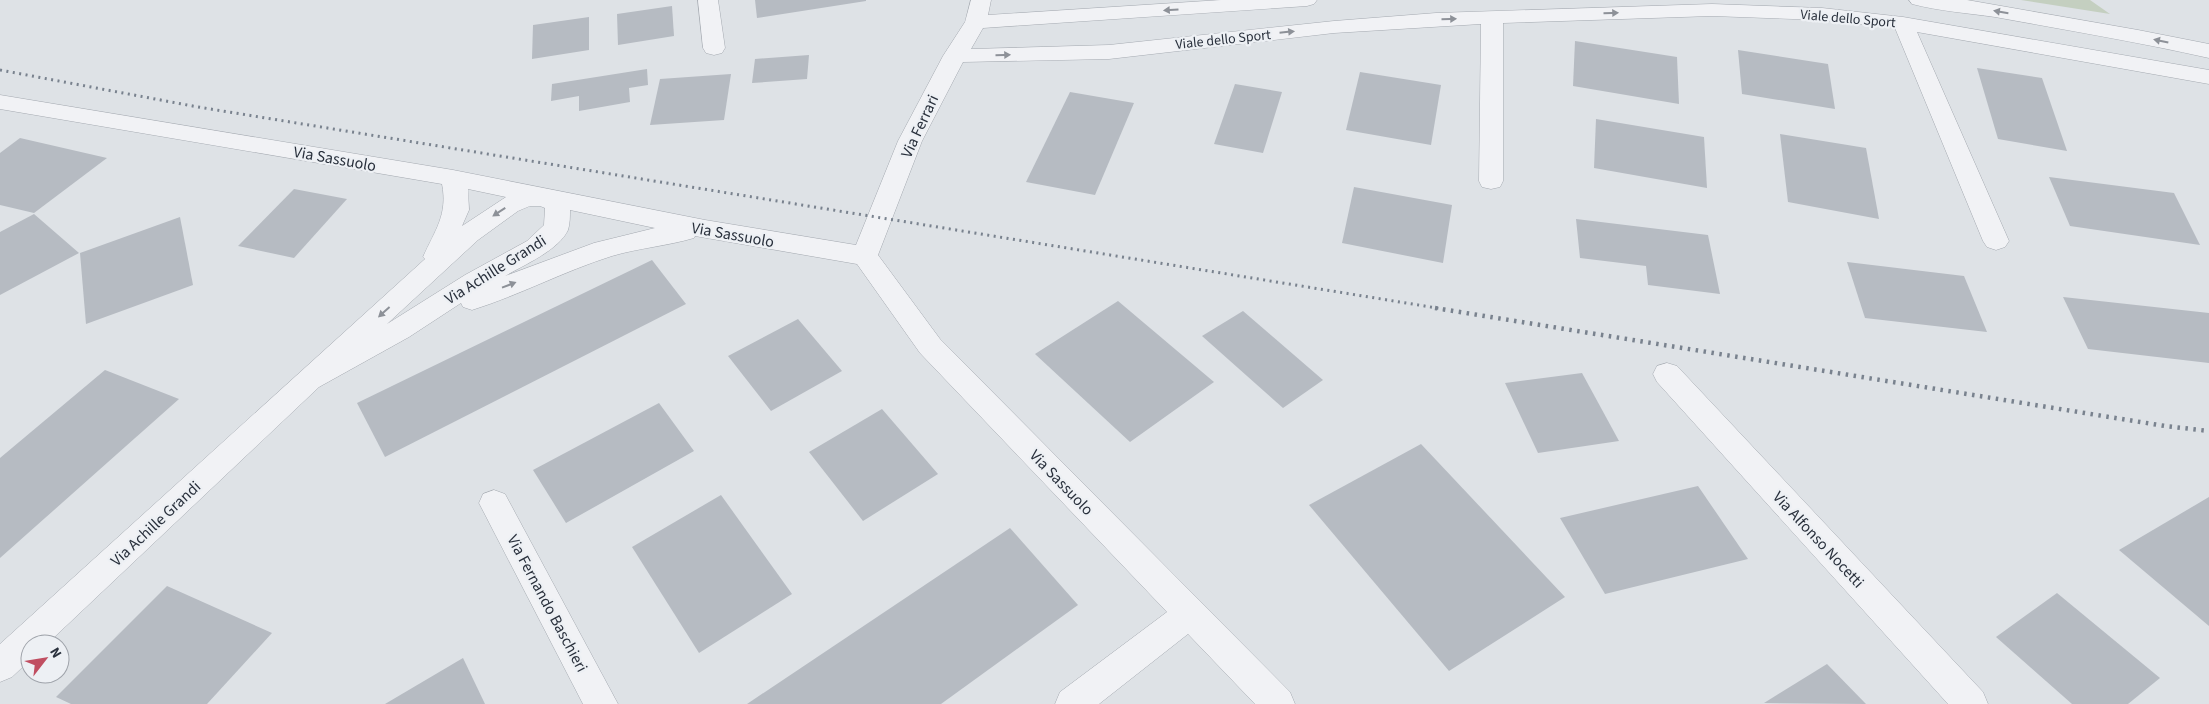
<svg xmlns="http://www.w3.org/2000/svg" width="2209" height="704" viewBox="0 0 2209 704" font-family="'Source Sans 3',sans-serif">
	<rect width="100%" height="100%" fill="#dee2e6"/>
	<path fill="#c4cfc0" d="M2021,0h69l20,14z"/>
	<g fill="#b6bbc2">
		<path d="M755,0h111v1l-109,17z"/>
		<path d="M672,6l2,30 -56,9 -1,-31z"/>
		<path d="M589,17v33l-57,9 1,-34z"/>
		<path d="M1575,41l102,16 2,47 -106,-18z"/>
		<path d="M1738,50l90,14 7,45 -93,-15z"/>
		<path d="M809,55l-2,24 -55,4 3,-24z"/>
		<path d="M1977,68l65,10 25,73 -69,-12z"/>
		<path d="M647,69l1,16 -19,3 1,14 -51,9v-15l-28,5 1,-17z"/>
		<path d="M1360,72l81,13 -10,60 -85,-15z"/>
		<path d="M731,74l-7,46 -74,5 10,-46z"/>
		<path d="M1235,84l47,8 -19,61 -49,-9z"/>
		<path d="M1070,92l64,11 -39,92 -69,-13z"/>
		<path d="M1596,119l108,18 3,51 -113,-20z"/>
		<path d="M1780,134l86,14 13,71 -91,-17z"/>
		<path d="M20,138l87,20 -73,55 -34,-8v-52z"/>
		<path d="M2049,177l125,16 26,52 -130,-19z"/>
		<path d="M1354,187l98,18 -9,58 -101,-20z"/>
		<path d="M294,189l53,10 -53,59 -56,-12z"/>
		<path d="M34,214l45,39 -79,42v-63z"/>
		<path d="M180,217l13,68 -107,39 -6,-71z"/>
		<path d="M1576,219l132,16 12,59 -72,-9 -2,-19 -66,-8z"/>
		<path d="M652,260l34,44 -301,153 -28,-54z"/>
		<path d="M1847,262l117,14 23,56 -122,-14z"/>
		<path d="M2063,297l146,16v50l-121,-14z"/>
		<path d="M1118,301l96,81 -84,60 -95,-88z"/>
		<path d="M1243,311l80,69 -40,28 -81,-72z"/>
		<path d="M798,319l44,52 -71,40 -43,-55z"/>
		<path d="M105,370l74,29 -179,159v-100z"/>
		<path d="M1582,373l37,68 -81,12 -33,-70z"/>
		<path d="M659,403l35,48 -128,72 -33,-53z"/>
		<path d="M882,409l56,65 -75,47 -54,-69z"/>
		<path d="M1421,444l144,153 -116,74 -140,-166z"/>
		<path d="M1698,486l50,73 -143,35 -45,-76z"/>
		<path d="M721,495l71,99 -93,59 -67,-106z"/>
		<path d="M2209,497v129l-90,-76z"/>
		<path d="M1010,528l68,77 -137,99h-194z"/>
		<path d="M167,586l105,47 -65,71h-136l-15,-7z"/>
		<path d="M2057,593l103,85 -32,26h-56l-76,-67z"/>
		<path d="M463,658l22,46h-100z"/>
		<path d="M1827,664l39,40 -102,-1z"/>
	</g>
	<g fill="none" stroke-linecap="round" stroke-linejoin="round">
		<defs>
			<g id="minor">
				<path d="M698,0h20l7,48 -3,5 -8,2 -8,-2 -3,-5z"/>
				<path d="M971,0h20l-3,15 233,-15h96l-3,4 -7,2 -324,22 -12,21 138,-4 225,-24 102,-8 276,-9 110,4 81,9 306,53v14l-292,-52 92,209 -4,6 -9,3 -9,-3 -4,-6 -88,-213 -73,-8 -110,-4 -209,7v158l-3,6 -9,2 -9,-2 -3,-6 2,-157 -147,9 -225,26 -146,3 -41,79 -44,114 62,84 350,353 5,12h-40l-67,-70 -89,70h-44l5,-12 107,-80 -247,-259 -63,-89 -162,-28 -1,2c-27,8 -55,10 -82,18 -48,15 -92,39 -140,54l-9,-3 -2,-4 -52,34 -90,50 -272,257h-17v16l-18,17 -12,5v-38l425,-385 -2,-2c12,-27 25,-42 19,-73l-442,-75v-14l453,75 252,50 151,25 42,-104 45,-85 22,-34zM468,189l38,8 -44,29 7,-16zM530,206h10l5,2 -1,17 -17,16 -62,34 -78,49 91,-84 40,-29zM570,210l85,18 -61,15 -89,33c19,-11 54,-26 63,-46 2,-6 2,-14 2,-20z"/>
				<path d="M1909,0h58l171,30 71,14v14c-71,-16 -143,-28 -214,-41 -28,-4 -56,-6 -83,-13z"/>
				<path d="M1667,363l10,3 306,326 5,12h-40l-291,-322 -4,-8 4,-8z"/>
				<path d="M494,490l11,4 113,210h-35l-104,-201 4,-9z"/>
			</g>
		</defs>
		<use href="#minor" stroke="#a4a9b0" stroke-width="1"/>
		<use href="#minor" fill="#f1f2f5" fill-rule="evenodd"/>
		<path stroke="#79828e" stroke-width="3" stroke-dasharray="2 4.5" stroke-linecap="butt" d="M0,70l198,37 1245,202"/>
		<path stroke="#79828e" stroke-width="4.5" stroke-dasharray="2.5 5.5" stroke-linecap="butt" d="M1435,308l730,118 44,5"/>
	</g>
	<defs><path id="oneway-solid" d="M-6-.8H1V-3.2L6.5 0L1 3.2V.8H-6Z" transform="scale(1.25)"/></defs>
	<g fill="#8d9198">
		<use href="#oneway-solid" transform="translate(1171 10) rotate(176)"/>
		<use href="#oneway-solid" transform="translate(2001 12) rotate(-170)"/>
		<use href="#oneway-solid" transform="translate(1611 13) rotate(-2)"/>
		<use href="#oneway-solid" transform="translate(1449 19) rotate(-2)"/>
		<use href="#oneway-solid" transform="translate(1287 32) rotate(-6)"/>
		<use href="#oneway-solid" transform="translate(2161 41) rotate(-168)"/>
		<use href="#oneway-solid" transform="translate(1003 55) rotate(-2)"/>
		<use href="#oneway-solid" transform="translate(499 212) rotate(147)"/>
		<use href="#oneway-solid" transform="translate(509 285) rotate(-21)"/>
		<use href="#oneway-solid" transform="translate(384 312) rotate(138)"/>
	</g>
	<g text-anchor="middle" stroke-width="4.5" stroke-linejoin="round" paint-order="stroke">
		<g font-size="14" fill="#29303c" stroke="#edf0f4">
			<text transform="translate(1848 18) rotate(5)" y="5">Viale dello Sport</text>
			<text transform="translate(1223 39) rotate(-6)" y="5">Viale dello Sport</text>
		</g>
		<g font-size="16" fill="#29303c" stroke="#edf0f4">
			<text transform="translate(919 126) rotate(-65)" y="6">Via Ferrari</text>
			<text transform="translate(335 158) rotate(10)" y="6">Via Sassuolo</text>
			<text transform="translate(733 234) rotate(10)" y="6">Via Sassuolo</text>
			<text transform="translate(495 269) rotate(-32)" y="6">Via Achille Grandi</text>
			<text transform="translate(1062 482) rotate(46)" y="6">Via Sassuolo</text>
			<text transform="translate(155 523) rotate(-43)" y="6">Via Achille Grandi</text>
			<text transform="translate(1819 539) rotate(47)" y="6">Via Alfonso Nocetti</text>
			<text transform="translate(548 603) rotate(62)" y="6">Via Fernando Baschieri</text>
		</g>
	</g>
	<g transform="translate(45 659) rotate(59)"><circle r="24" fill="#edf0f4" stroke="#9fa3aa"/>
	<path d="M0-4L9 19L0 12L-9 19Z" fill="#c04e61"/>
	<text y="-8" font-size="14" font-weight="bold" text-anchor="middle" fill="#29303c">N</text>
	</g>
</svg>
